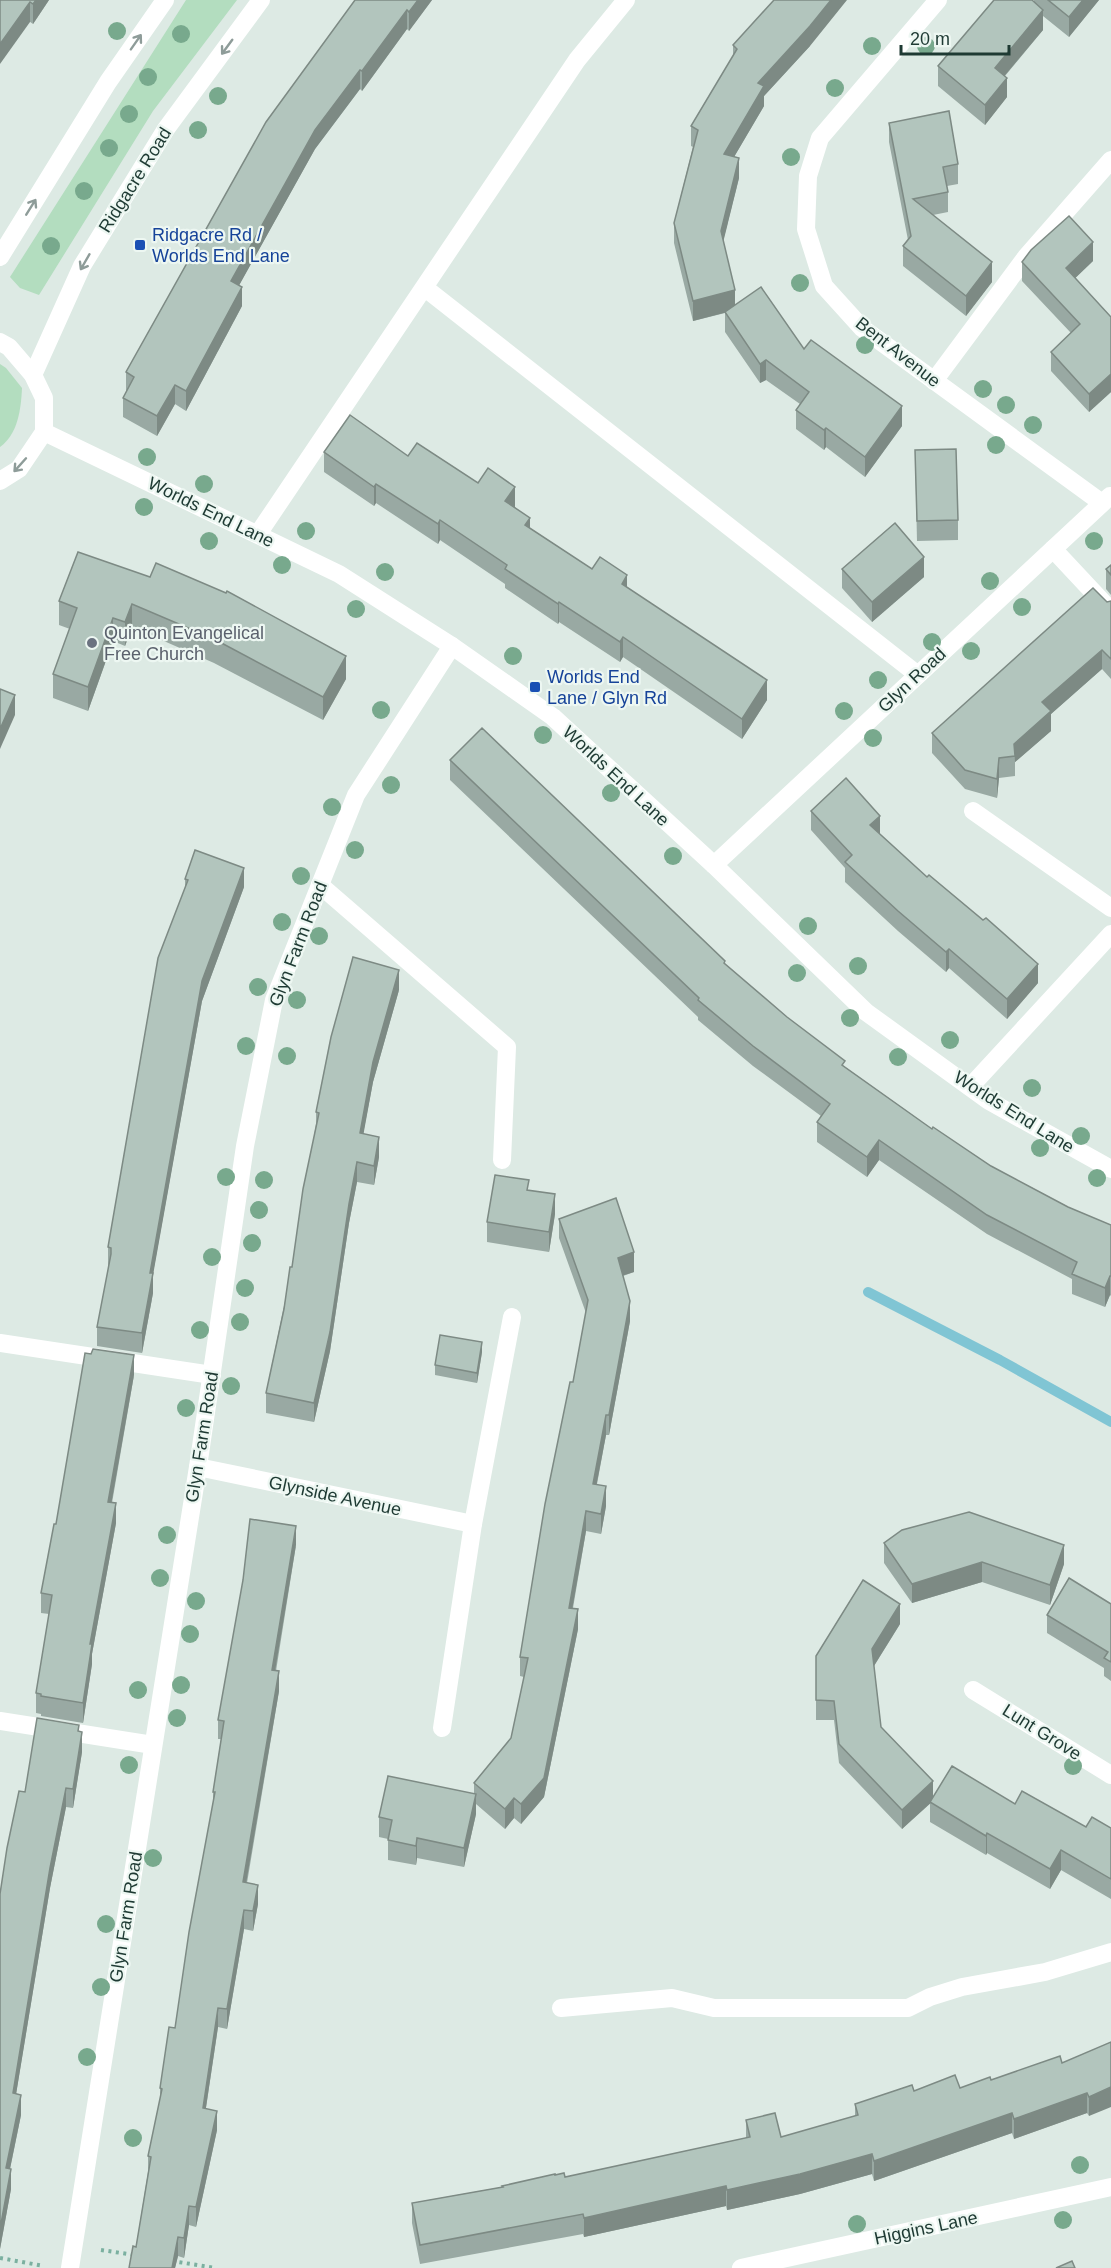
<svg xmlns="http://www.w3.org/2000/svg" width="1111" height="2268" viewBox="0 0 1111 2268" font-family="Arial,sans-serif">
	<rect width="100%" height="100%" fill="#ddeae4"/>
	<g fill="#b3ddbf">
		<path d="M186,0h51l-84,111 -114,184 -19,-7 -10,-11z"/>
		<path d="M0,364l6,4 16,20c-1,21 -4,46 -22,59z"/>
	</g>
	<g fill="none" stroke-linecap="round" stroke-linejoin="round">
		<path stroke="#80c5d4" stroke-width="10" d="M868,1292l132,68 111,62"/>
		<g stroke="#7bb0a0" stroke-width="4" stroke-dasharray="3 4.5" stroke-linecap="butt">
			<path d="M101,2250l34,5"/>
			<path d="M0,2258l44,8"/>
			<path d="M172,2261l44,7"/>
		</g>
		<g stroke="#fff" stroke-width="18">
			<path d="M425,288l493,387"/>
			<path d="M934,381l92,-124 85,-97"/>
			<path d="M258,534l319,-474 49,-60"/>
			<path d="M1053,549l58,62"/>
			<path d="M973,811l138,97"/>
			<path d="M320,885l187,162 -5,113"/>
			<path d="M970,1087l141,-153"/>
			<path d="M0,1343l212,32"/>
			<path d="M0,1721l153,24"/>
			<path d="M561,2008l111,-10 42,10h194l22,-11 32,-10 83,-15 66,-20"/>
		</g>
		<g stroke="#fff" stroke-width="18">
			<path d="M938,0l-118,138 -12,38 -2,53 18,57 38,42 240,175"/>
			<path d="M44,432l295,142 113,72 101,71 161,148 152,147 123,89 122,68"/>
			<path d="M714,865l396,-369"/>
			<path d="M198,1467l275,57"/>
			<path d="M973,1690l138,85"/>
			<path d="M442,1728l31,-204 39,-207"/>
			<path d="M70,2268l128,-801 47,-321 29,-146 82,-205 96,-149"/>
			<path d="M741,2268l370,-81"/>
		</g>
		<g stroke="#fff" stroke-width="18">
			<path d="M0,257l108,-175 57,-82"/>
			<path d="M0,342l9,5 24,28 11,23v34l-25,37 -19,12"/>
			<path d="M33,375l49,-109 84,-137 95,-129"/>
		</g>
	</g>
	<g fill="#78a98d">
		<circle cx="117" cy="31" r="9"/>
		<circle cx="181" cy="34" r="9"/>
		<circle cx="872" cy="46" r="9"/>
		<circle cx="926" cy="46" r="9"/>
		<circle cx="148" cy="77" r="9"/>
		<circle cx="835" cy="88" r="9"/>
		<circle cx="218" cy="96" r="9"/>
		<circle cx="129" cy="114" r="9"/>
		<circle cx="198" cy="130" r="9"/>
		<circle cx="109" cy="148" r="9"/>
		<circle cx="791" cy="157" r="9"/>
		<circle cx="84" cy="191" r="9"/>
		<circle cx="51" cy="246" r="9"/>
		<circle cx="800" cy="283" r="9"/>
		<circle cx="865" cy="345" r="9"/>
		<circle cx="983" cy="389" r="9"/>
		<circle cx="1006" cy="405" r="9"/>
		<circle cx="1033" cy="425" r="9"/>
		<circle cx="996" cy="445" r="9"/>
		<circle cx="147" cy="457" r="9"/>
		<circle cx="204" cy="484" r="9"/>
		<circle cx="144" cy="507" r="9"/>
		<circle cx="306" cy="531" r="9"/>
		<circle cx="209" cy="541" r="9"/>
		<circle cx="1094" cy="541" r="9"/>
		<circle cx="282" cy="565" r="9"/>
		<circle cx="385" cy="572" r="9"/>
		<circle cx="990" cy="581" r="9"/>
		<circle cx="1022" cy="607" r="9"/>
		<circle cx="356" cy="609" r="9"/>
		<circle cx="932" cy="642" r="9"/>
		<circle cx="971" cy="651" r="9"/>
		<circle cx="513" cy="656" r="9"/>
		<circle cx="878" cy="680" r="9"/>
		<circle cx="381" cy="710" r="9"/>
		<circle cx="844" cy="711" r="9"/>
		<circle cx="543" cy="735" r="9"/>
		<circle cx="873" cy="738" r="9"/>
		<circle cx="391" cy="785" r="9"/>
		<circle cx="611" cy="793" r="9"/>
		<circle cx="332" cy="807" r="9"/>
		<circle cx="355" cy="850" r="9"/>
		<circle cx="673" cy="856" r="9"/>
		<circle cx="301" cy="876" r="9"/>
		<circle cx="282" cy="922" r="9"/>
		<circle cx="808" cy="926" r="9"/>
		<circle cx="319" cy="936" r="9"/>
		<circle cx="858" cy="966" r="9"/>
		<circle cx="797" cy="973" r="9"/>
		<circle cx="258" cy="987" r="9"/>
		<circle cx="297" cy="1000" r="9"/>
		<circle cx="850" cy="1018" r="9"/>
		<circle cx="950" cy="1040" r="9"/>
		<circle cx="246" cy="1046" r="9"/>
		<circle cx="287" cy="1056" r="9"/>
		<circle cx="898" cy="1057" r="9"/>
		<circle cx="1032" cy="1088" r="9"/>
		<circle cx="1081" cy="1136" r="9"/>
		<circle cx="1040" cy="1148" r="9"/>
		<circle cx="226" cy="1177" r="9"/>
		<circle cx="1097" cy="1178" r="9"/>
		<circle cx="264" cy="1180" r="9"/>
		<circle cx="259" cy="1210" r="9"/>
		<circle cx="252" cy="1243" r="9"/>
		<circle cx="212" cy="1257" r="9"/>
		<circle cx="245" cy="1288" r="9"/>
		<circle cx="240" cy="1322" r="9"/>
		<circle cx="200" cy="1330" r="9"/>
		<circle cx="231" cy="1386" r="9"/>
		<circle cx="186" cy="1408" r="9"/>
		<circle cx="167" cy="1535" r="9"/>
		<circle cx="160" cy="1578" r="9"/>
		<circle cx="196" cy="1601" r="9"/>
		<circle cx="190" cy="1634" r="9"/>
		<circle cx="181" cy="1685" r="9"/>
		<circle cx="138" cy="1690" r="9"/>
		<circle cx="177" cy="1718" r="9"/>
		<circle cx="129" cy="1765" r="9"/>
		<circle cx="1073" cy="1766" r="9"/>
		<circle cx="153" cy="1858" r="9"/>
		<circle cx="106" cy="1924" r="9"/>
		<circle cx="101" cy="1987" r="9"/>
		<circle cx="87" cy="2057" r="9"/>
		<circle cx="133" cy="2138" r="9"/>
		<circle cx="1080" cy="2165" r="9"/>
		<circle cx="1063" cy="2220" r="9"/>
		<circle cx="857" cy="2224" r="9"/>
	</g>
	<g fill="#99a9a3">
		<path d="M0,0h49l-16,24z"/>
		<path d="M355,0h77l-23,31 -2,-2 -45,62 -2,-2 -45,60 -76,136 3,21 -56,105 -11,-7 -18,32 -34,-19v-19l3,-6v-20z"/>
		<path d="M1034,0h65l-30,37 -26,-21v14l-38,46 2,21 -22,28 -47,-39v-20l96,-64z"/>
		<path d="M733,45l77,1 -46,50v10l-30,51 5,21 -16,63 12,64 69,44 98,77 -37,51 -39,-30 -2,3 -28,-21v-19l4,-6 -34,-24 -6,3 -35,-51v-19l-32,8 -19,-78v-20l19,-76 -2,-1v-20l42,-70z"/>
		<path d="M889,123l69,41v20l-11,2 1,6v20l-15,3 59,67 -26,34 -63,-50v-20l5,-6 -19,-98z"/>
		<path d="M1093,261l-18,17 36,39v75l-22,20 -38,-41v-19l20,-19 -49,-52v-19z"/>
		<path d="M915,450l43,70v20l-41,1z"/>
		<path d="M324,452l84,4 107,51 15,21 62,41 35,19 140,112 -25,39 -119,-82 -3,5 -61,-40 -1,2 -53,-36v-4l-65,-44 -2,4 -62,-41 -2,3 -50,-34z"/>
		<path d="M78,552l268,127 -23,41 -109,-57 -82,-36 -7,19 -12,-5 -25,70 -35,-13v-24l17,-45 -11,-4v-24z"/>
		<path d="M1111,565v30l-5,-6v-20z"/>
		<path d="M842,569l82,8 -52,45 -30,-34z"/>
		<path d="M1111,601v78l-9,-10 -51,45v17l-36,31v14l-16,2 -2,20 -32,-9 -33,-36v-20l175,-131z"/>
		<path d="M450,760l275,204 120,103 87,62 59,37 77,41 43,18v71l-1,-1 -5,12 -33,-13v-15l-85,-45 -108,-74 -12,17 -50,-35v-20l4,-6 -68,-50 -55,-46v-3l-248,-237z"/>
		<path d="M811,811l69,23 158,149 -31,36 -58,-51 -3,4 -48,-41 -53,-49v-14l-34,-38z"/>
		<path d="M185,879l59,8 -42,114 -49,272v20l-11,60 -45,-7v-19l12,-60h-1v-20l77,-359z"/>
		<path d="M399,990l-26,92 -10,52 16,23 -5,28 -17,-3 -8,41 -19,128 -16,71 -48,-9v-20l26,-126 24,-143v-12z"/>
		<path d="M555,1214l-6,38 -62,-10v-20z"/>
		<path d="M559,1219l75,53 -11,4 7,45 -21,114h-3l-9,49 9,22 -5,28 -15,-3 -13,77 5,21 -34,168 -23,27 -7,-6 -9,11 -29,-25v10l-12,53 -47,-9 -1,7 -28,-5v-21l-9,-2v-20l95,-23v-11l37,-45 13,-61 -4,-1v-19l66,-344 -27,-75z"/>
		<path d="M482,1352l-5,31 -42,-8v-10z"/>
		<path d="M134,1375l-22,128 4,20 -24,131v10l-9,59 -42,-7v-2l-5,-1v-20l13,-79 -8,-1v-20l15,-69z"/>
		<path d="M884,1543l180,21 -14,41 -68,-23 -70,21 -28,-40z"/>
		<path d="M296,1545l-20,126 3,20 -32,192 11,21 -5,27 -9,-2 -17,100 -9,-2 -12,81 11,22 -21,97 -7,-2 -5,33 -6,-2 -3,12h-46l7,-21 12,-75v-16l12,-57v-11l15,-60 38,-224v-12l8,-53h-3v-19z"/>
		<path d="M1111,1604v77l-7,-5v-8l-57,-35v-18z"/>
		<path d="M900,1624l-26,42 7,61 52,71 82,6 71,23 25,1v71l-50,-29 -11,19 -63,-36 -1,2 -56,-33v-19l-28,26 -63,-66 -5,-43h-18v-64z"/>
		<path d="M79,1731l3,21 -9,56 -7,-1 -16,81 -34,206 5,21 -11,54 1,20 -11,60v-355l25,-102z"/>
		<path d="M1111,2042l-22,74 -2,-3 -73,26 -2,-6 -138,48 -2,-7 -72,20 -73,16 -1,-4 -142,31 -1,-3 -163,30 -8,-41v-20l90,-16 53,-12 10,2 181,-39v-18l35,17 74,-21v-12l59,-13 46,-3 31,-8 71,-17z"/>
	</g>
	<g fill="#7d8a84">
		<path d="M36,0h13l-16,24v-20z"/>
		<path d="M418,0h14l-23,31v-19z"/>
		<path d="M831,0h16l-37,46 -46,50v10l-40,68v-20l34,-71z"/>
		<path d="M1083,0h16l-30,37v-20z"/>
		<path d="M30,2v20l-30,42v-20z"/>
		<path d="M407,10v19l-45,62v-20z"/>
		<path d="M1043,10v20l-48,57v-19z"/>
		<path d="M360,70v19l-45,60 -84,151v-19l84,-151z"/>
		<path d="M1007,78v19l-22,28v-20z"/>
		<path d="M739,158v20l-18,73v-20z"/>
		<path d="M1093,242v19l-27,26v-19z"/>
		<path d="M992,262v20l-26,34v-20z"/>
		<path d="M242,287v19l-56,105v-20z"/>
		<path d="M735,290v20l-42,11v-20z"/>
		<path d="M766,360v20l-6,3v-19z"/>
		<path d="M1111,374v18l-22,20v-18z"/>
		<path d="M175,385v19l-18,32v-20z"/>
		<path d="M902,406v20l-37,51v-20z"/>
		<path d="M826,428v19l-2,3v-20z"/>
		<path d="M376,484v19l-2,3v-19z"/>
		<path d="M515,487v20l-10,13v-19z"/>
		<path d="M530,518v20l-5,-13z"/>
		<path d="M440,520v20l-2,4v-20z"/>
		<path d="M924,557v20l-52,45v-20z"/>
		<path d="M627,575v20l-5,-11z"/>
		<path d="M559,602v20l-1,2v-20z"/>
		<path d="M132,604v23l-7,19v-24z"/>
		<path d="M113,618v23l-25,70v-24z"/>
		<path d="M623,637v20l-3,5v-20z"/>
		<path d="M1102,650v19l-51,45v17l-36,31 -1,-18 28,-42z"/>
		<path d="M346,656v23l-23,41v-23z"/>
		<path d="M767,680v20l-25,39v-20z"/>
		<path d="M15,695v20l-15,34v-20z"/>
		<path d="M999,758v20l-2,20v-19z"/>
		<path d="M880,816v20l-10,-11z"/>
		<path d="M244,868v19l-42,114 -52,291v-19l52,-292z"/>
		<path d="M949,949v19l-3,4v-20z"/>
		<path d="M1038,964v19l-31,36v-20z"/>
		<path d="M399,970v20l-26,92 -13,71v-20l13,-71z"/>
		<path d="M379,1137v20l-5,28v-19z"/>
		<path d="M879,1140v20l-12,17v-20z"/>
		<path d="M357,1162v20l-8,41 -19,128 -16,71v-19l35,-199z"/>
		<path d="M555,1194v20l-6,38v-20z"/>
		<path d="M634,1252v20l-16,5v-19z"/>
		<path d="M153,1273v20l-11,60v-20z"/>
		<path d="M1110,1276v19l-5,12v-19z"/>
		<path d="M630,1301v20l-21,114v-20z"/>
		<path d="M482,1342v10l-5,31v-10z"/>
		<path d="M134,1355v20l-26,147v-20z"/>
		<path d="M606,1415v20l-13,68v-19z"/>
		<path d="M606,1486v20l-5,28v-20z"/>
		<path d="M116,1503v20l-24,131v10l-9,59v-20l7,-59z"/>
		<path d="M586,1511v20l-17,96v-19z"/>
		<path d="M296,1526v19l-24,144v-19z"/>
		<path d="M1064,1545v19l-14,41v-20z"/>
		<path d="M982,1562v20l-70,21v-19z"/>
		<path d="M900,1604v20l-28,45v-20z"/>
		<path d="M578,1609v20l-34,168 -23,27v-20z"/>
		<path d="M279,1671v20l-36,210v-19z"/>
		<path d="M82,1732v20l-9,56v-19z"/>
		<path d="M933,1781v20l-31,28v-19z"/>
		<path d="M66,1788v19l-16,81 -37,225v-20l37,-225z"/>
		<path d="M476,1794v20l-12,53v-19z"/>
		<path d="M514,1798v20l-9,11v-20z"/>
		<path d="M987,1833v20l-1,2v-19z"/>
		<path d="M417,1838v20l-1,7v-19z"/>
		<path d="M1061,1850v20l-11,19v-20z"/>
		<path d="M258,1885v19l-5,27v-20z"/>
		<path d="M244,1910v19l-17,100v-20z"/>
		<path d="M218,2008v19l-15,100v-19z"/>
		<path d="M1111,2087v20l-22,9v-19z"/>
		<path d="M1087,2093v20l-73,26v-20z"/>
		<path d="M21,2095v20l-15,73v-20z"/>
		<path d="M217,2111v19l-21,97v-20z"/>
		<path d="M1012,2113v20l-138,48v-20z"/>
		<path d="M872,2154v20l-72,20 -73,16v-20z"/>
		<path d="M11,2169v20l-11,60v-20z"/>
		<path d="M726,2186v20l-142,31v-19z"/>
		<path d="M189,2206v19l-5,33v-20z"/>
		<path d="M178,2237v19l-3,12h-3z"/>
	</g>
	<g fill="#b2c5bd" stroke="#7d8a84" stroke-width="1.5">
		<path d="M0,0h36l-3,4 -3,-2 -30,42z"/>
		<path d="M355,0h63l-9,12 -2,-2 -45,61 -2,-1 -45,60 -84,151 11,6 -56,104 -11,-6 -18,31 -34,-18 11,-21 -8,-5 140,-250z"/>
		<path d="M774,0h57l-21,26 -52,57 6,3 -40,68 15,4 -18,73 14,59 -42,11 -19,-78 24,-93 -7,-4 46,-77 -4,-4z"/>
		<path d="M994,0h38l11,10 -48,58 12,10 -22,27 -47,-39z"/>
		<path d="M1048,0h35l-14,17z"/>
		<path d="M949,111l9,53 -15,3 5,25 -35,7 79,63 -26,34 -63,-50 8,-10 -22,-113z"/>
		<path d="M1069,216l24,26 -27,26 45,49v57l-22,20 -38,-42 29,-28 -58,-62 9,-12z"/>
		<path d="M761,287l43,62 7,-9 91,66 -37,51 -39,-29 -2,2 -28,-20 13,-18 -43,-32 -6,4 -35,-52z"/>
		<path d="M350,415l58,41 9,-13 61,40 10,-15 27,19 -10,14 25,17 -5,7 67,44 8,-12 27,18 -5,9 145,96 -25,39 -119,-82 -3,5 -61,-40 -1,2 -53,-35 2,-4 -67,-45 -2,4 -62,-40 -2,3 -50,-35z"/>
		<path d="M956,449l2,71 -41,1 -2,-71z"/>
		<path d="M895,523l29,34 -52,45 -30,-33z"/>
		<path d="M78,552l72,25 6,-14 70,30 1,-2 119,65 -23,41 -109,-58 -82,-35 -7,18 -12,-4 -25,69 -35,-13 24,-66 -18,-7z"/>
		<path d="M1111,565v10l-5,-6z"/>
		<path d="M1093,588l14,14 4,-1v58l-9,-9 -60,52 9,9 -37,33 1,12 -16,2 -2,21 -32,-9 -33,-37z"/>
		<path d="M0,689l15,6 -15,34z"/>
		<path d="M482,728l243,233 -1,2 63,54 58,44 -3,4 90,64 1,-2 58,39 77,41 43,18v51h-1l-5,12 -33,-14 5,-12 -90,-47 -108,-75 -12,17 -50,-35 13,-18 -77,-58 -55,-46 1,-2 -249,-238z"/>
		<path d="M846,778l34,38 -10,9 57,52 2,-2 54,45 3,-2 52,46 -31,35 -58,-50 -3,3 -48,-41 -53,-49 7,-7 -41,-44z"/>
		<path d="M195,850l49,18 -42,113 -52,292h3l-11,60 -45,-6 14,-73v-6l-3,-1 50,-289 30,-78 -3,-1z"/>
		<path d="M353,957l46,13 -26,92 -13,71 19,4 -5,29 -17,-4 -8,42 -19,128 -16,71 -48,-10 18,-84 6,-42h2l11,-78 16,-76 -3,-1 15,-75z"/>
		<path d="M495,1175l34,5 -2,10 28,4 -6,38 -62,-10z"/>
		<path d="M616,1198l18,54 -16,6 12,43 -21,114h-3l-13,69 13,2 -5,28 -15,-3 -17,97 9,1 -34,169 -23,26 -7,-6 -9,11 -31,-26 37,-45 17,-80 -8,-1 25,-153 25,-122h3l15,-82 -29,-81z"/>
		<path d="M440,1335l42,7 -5,31 -42,-8z"/>
		<path d="M93,1349l41,6 -26,147 8,1 -26,141h2l-9,59 -42,-7v-2l-5,-1 16,-98 -11,-2 13,-69h2l29,-171 6,1z"/>
		<path d="M969,1512l95,33 -14,40 -68,-23 -70,22 -28,-41 18,-13z"/>
		<path d="M250,1519l46,7 -24,144 7,1 -36,211 15,3 -5,26 -9,-1 -17,99 -9,-1 -15,100 14,3 -21,96 -7,-1 -5,32 -6,-1 -6,31h-43l4,-22 3,1 15,-90 -3,-1 14,-67 -2,-1 9,-61 6,1 14,-96 26,-140h-2l11,-71 -6,-1 25,-140z"/>
		<path d="M1069,1578l42,26v58l-7,-4 4,-6 -61,-37z"/>
		<path d="M863,1580l37,24 -28,45 9,78 52,54 -31,29 -63,-66 -5,-43 -18,-1v-44z"/>
		<path d="M37,1718l42,7 -1,6 4,1 -9,57 -7,-1 -16,80 -37,225 8,2 -15,73 5,1 -11,60v-335l7,-46 12,-57 6,1z"/>
		<path d="M952,1766l63,38 7,-13 64,36 6,-10 19,11v51l-50,-29 -11,19 -63,-36 -1,3 -56,-34z"/>
		<path d="M388,1776l88,18 -12,54 -47,-10 -1,8 -28,-6 4,-20 -13,-3z"/>
		<path d="M1111,2042v45l-22,10 -2,-4 -73,26 -2,-6 -138,48 -2,-7 -72,20 -73,16 -1,-4 -142,32 -1,-4 -163,31 -8,-42 91,-16 -1,-1 53,-12v1l9,-2 1,4 185,-40 -4,-17 29,-7 6,24 77,-22 -3,-11 57,-19 2,6 41,-16 5,13 30,-11 1,3 69,-24 2,7z"/>
		<path d="M1072,2261l3,7h-19z"/>
	</g>
	<defs><path id="oneway-shaft" d="M-6 0H5M1.5-3L5.5 0L1.5 3" fill="none" stroke-width="1.6" stroke-linecap="round" stroke-linejoin="round" transform="scale(1.5)"/></defs>
	<g stroke="#8e9c99">
		<use href="#oneway-shaft" transform="translate(136 42) rotate(-55)"/>
		<use href="#oneway-shaft" transform="translate(227 47) rotate(126)"/>
		<use href="#oneway-shaft" transform="translate(31 207) rotate(-58)"/>
		<use href="#oneway-shaft" transform="translate(85 262) rotate(120)"/>
		<use href="#oneway-shaft" transform="translate(20 465) rotate(132)"/>
	</g>
	<g fill="#1a4fb4" stroke="#edf7f2" stroke-width="2">
		<rect x="134" y="239" width="12" height="12" rx="3"/>
		<rect x="529" y="681" width="12" height="12" rx="3"/>
	</g>
	<circle fill="#6b7280" stroke="#edf7f2" stroke-width="2" cx="92" cy="643" r="6"/>
	<g text-anchor="middle" stroke-width="4.5" stroke-linejoin="round" paint-order="stroke">
		<g font-size="18" fill="#1e3a33" stroke="#edf7f2">
			<text transform="translate(135 180) rotate(-58)" y="6">Ridgacre Road</text>
			<text transform="translate(898 352) rotate(38)" y="6">Bent Avenue</text>
			<text transform="translate(211 512) rotate(26)" y="6">Worlds End Lane</text>
			<text transform="translate(912 680) rotate(-43)" y="6">Glyn Road</text>
			<text transform="translate(616 776) rotate(43)" y="6">Worlds End Lane</text>
			<text transform="translate(298 944) rotate(-69)" y="6">Glyn Farm Road</text>
			<text transform="translate(1014 1112) rotate(32)" y="6">Worlds End Lane</text>
			<text transform="translate(202 1437) rotate(-81)" y="6">Glyn Farm Road</text>
			<text transform="translate(335 1496) rotate(12)" y="6">Glynside Avenue</text>
			<text transform="translate(1042 1732) rotate(32)" y="6">Lunt Grove</text>
			<text transform="translate(126 1917) rotate(-81)" y="6">Glyn Farm Road</text>
			<text transform="translate(926 2228) rotate(-12)" y="6">Higgins Lane</text>
		</g>
		<g font-size="18" fill="#164399" stroke="#edf7f2" text-anchor="start">
			<text x="152" y="241">Ridgacre Rd /<tspan x="152" dy="21">Worlds End Lane</tspan></text>
			<text x="547" y="683">Worlds End<tspan x="547" dy="21">Lane / Glyn Rd</tspan></text>
		</g>
		<g font-size="18" fill="#5b616d" stroke="#edf7f2" text-anchor="start">
			<text x="104" y="639">Quinton Evangelical<tspan x="104" dy="21">Free Church</tspan></text>
		</g>
	</g>
	<path d="M901 45v9h108v-9" fill="none" stroke="#1e3a33" stroke-width="3"/>
	<text x="910" y="45" font-size="18" fill="#1e3a33" stroke="#edf7f2" stroke-width="4.5" paint-order="stroke">20 m</text>
</svg>
